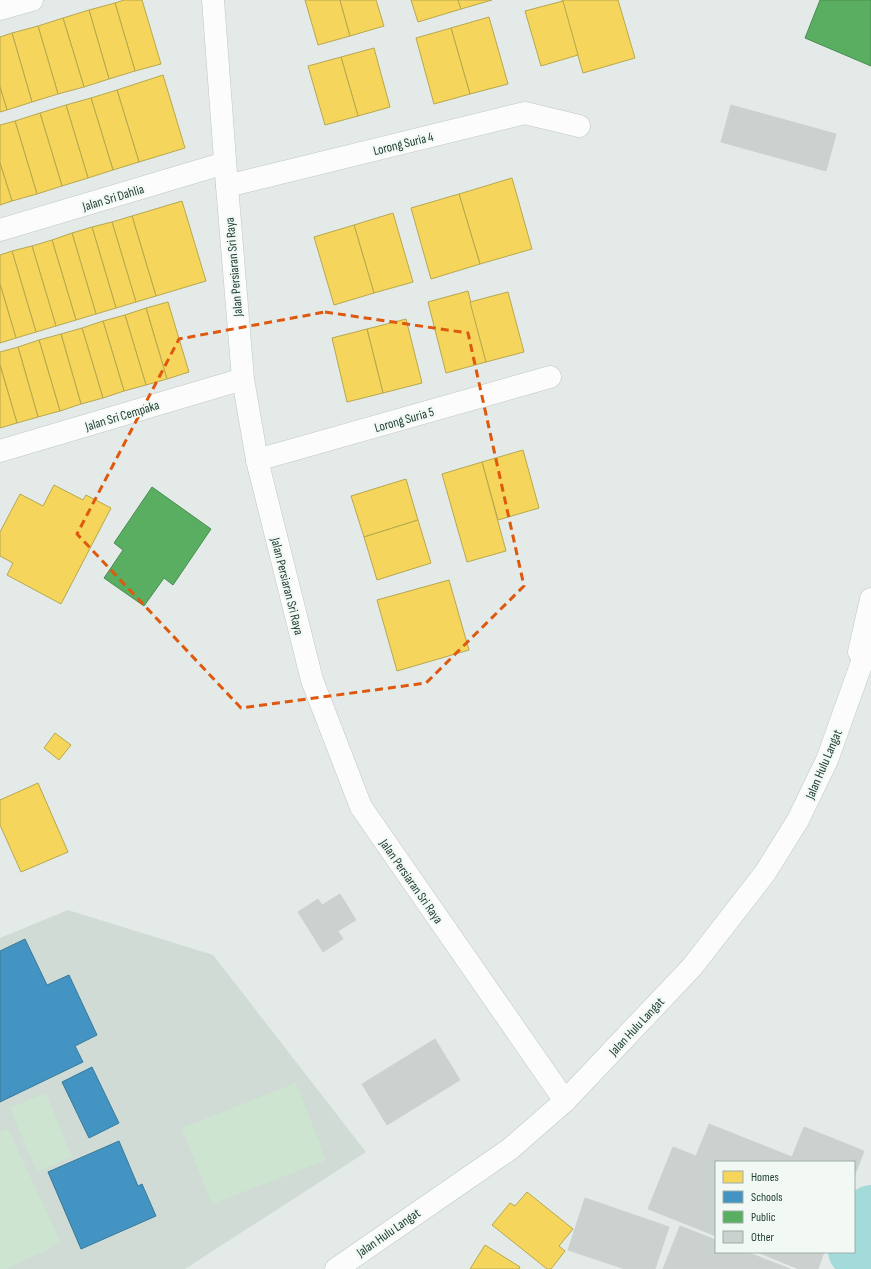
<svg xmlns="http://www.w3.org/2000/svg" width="871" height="1269" viewBox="0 0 871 1269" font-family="'Sofia Sans Condensed',sans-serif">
	<rect width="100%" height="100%" fill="#e4eae7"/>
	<path fill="#d1dbd6" d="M68,910l145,45 153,197 -181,117h-185v-331z"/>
	<g fill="#cce4d0">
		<path d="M296,1083l30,77 -114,44 -30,-76z"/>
		<path d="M46,1093l26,64 -35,15 -27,-64z"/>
		<path d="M8,1129l53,114 -55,26h-6v-137z"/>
	</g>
	<g fill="#f6d55c" stroke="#b6a84f">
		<path d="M124,0h18l19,64 -26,7 -20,-68z"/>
		<path d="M305,0h35l10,36 -32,9z"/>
		<path d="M340,0h36l8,26 -34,10z"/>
		<path d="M411,0h47l3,9 -43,13z"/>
		<path d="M458,0h34l-31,9z"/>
		<path d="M562,0h56l17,58 -52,15z"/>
		<path d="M563,1l15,54 -37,11 -16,-55z"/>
		<path d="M115,3l20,68 -26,8 -20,-69z"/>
		<path d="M89,10l20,69 -25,8 -21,-69z"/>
		<path d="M489,17l19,67 -38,10 -19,-66z"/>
		<path d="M63,18l21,69 -26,7 -20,-68z"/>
		<path d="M38,26l20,68 -26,8 -20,-69z"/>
		<path d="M451,28l19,66 -36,10 -18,-66z"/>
		<path d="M12,33l20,69 -25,8 -7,-23v-50z"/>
		<path d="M374,48l16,59 -32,9 -17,-59z"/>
		<path d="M341,57l17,59 -33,9 -17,-59z"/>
		<path d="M163,75l22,73 -46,14 -22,-72z"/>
		<path d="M0,87l7,23 -7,2z"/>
		<path d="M117,90l22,72 -26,8 -22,-72z"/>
		<path d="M91,98l22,72 -25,8 -22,-73z"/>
		<path d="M66,105l22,73 -26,8 -22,-73z"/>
		<path d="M40,113l22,73 -25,8 -22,-73z"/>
		<path d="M15,121l22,73 -25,7 -12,-38v-38z"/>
		<path d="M0,163l12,38 -12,4z"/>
		<path d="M512,178l20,71 -52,15 -21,-70z"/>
		<path d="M459,194l21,70 -49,15 -20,-71z"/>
		<path d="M182,201l24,80 -50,15 -24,-80z"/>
		<path d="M393,213l20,69 -39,11 -20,-68z"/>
		<path d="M132,216l24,80 -20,6 -24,-80z"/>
		<path d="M112,222l24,80 -20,6 -24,-81z"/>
		<path d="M354,225l20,68 -40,12 -20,-68z"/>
		<path d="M92,227l24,81 -20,6 -24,-81z"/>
		<path d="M72,233l24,81 -20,6 -24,-80z"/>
		<path d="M52,240l24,80 -20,6 -24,-80z"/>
		<path d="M32,246l24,80 -20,6 -24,-81z"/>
		<path d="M12,251l24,81 -20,6 -16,-54v-29z"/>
		<path d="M0,284l16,54 -16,5z"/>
		<path d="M468,291l18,71 -40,11 -18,-71z"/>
		<path d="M508,292l16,60 -38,10 -16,-60z"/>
		<path d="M168,302l21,70 -22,7 -21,-71z"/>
		<path d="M146,308l21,71 -21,6 -21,-70z"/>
		<path d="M125,315l21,70 -22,6 -21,-70z"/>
		<path d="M406,319l16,64 -39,10 -16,-64z"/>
		<path d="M103,321l21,70 -21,7 -21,-70z"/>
		<path d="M82,328l21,70 -22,6 -20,-70z"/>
		<path d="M367,329l16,64 -36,9 -15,-64z"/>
		<path d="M61,334l20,70 -21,7 -21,-71z"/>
		<path d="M39,340l21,71 -22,6 -20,-70z"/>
		<path d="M18,347l20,70 -21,6 -17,-58v-13z"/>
		<path d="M0,365l17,58 -17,5z"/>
		<path d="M523,450l16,58 -41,12 -16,-58z"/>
		<path d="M482,462l24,89 -39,11 -25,-88z"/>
		<path d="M406,479l12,41 -54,17 -13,-41z"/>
		<path d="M54,485l29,15 3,-5 25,13 -50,96 -54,-29 6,-12 -13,-7v-24l20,-38 23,12z"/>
		<path d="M418,520l13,43 -54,17 -13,-43z"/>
		<path d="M449,580l20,70 -72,21 -20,-71z"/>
		<path d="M55,733l16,12 -12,15 -15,-12z"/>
		<path d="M38,783l30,69 -47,20 -21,-47v-25z"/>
		<path d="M527,1192l46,37 -14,17 6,5 -14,18h-4l-55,-44 18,-22 5,3z"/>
		<path d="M485,1245l35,22 -1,2h-49z"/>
	</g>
	<g fill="#4393c3" stroke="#397a98">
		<path d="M25,939l22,46 22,-10 28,60 -22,11 8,16 -83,40v-151z"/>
		<path d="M92,1067l27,56 -30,15 -27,-56z"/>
		<path d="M119,1141l19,45 4,-2 14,32 -75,33 -33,-77z"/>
	</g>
	<g fill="#5aae61" stroke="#498c53">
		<path d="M820,0h51v66l-66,-28z"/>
		<path d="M152,487l59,42 -38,56 -9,-7 -20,28 -40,-28 19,-28 -9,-7z"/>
	</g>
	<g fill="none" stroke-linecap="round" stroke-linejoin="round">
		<path stroke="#a3dada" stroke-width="52" d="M854,1251l17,-40"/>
	</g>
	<g fill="#cbd1ce" stroke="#ccd3cf">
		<path d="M731,105l105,29 -10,37 -105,-29z"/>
		<path d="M340,894l16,26 -18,11 5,8 -20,13 -25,-40 20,-13 4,6z"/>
		<path d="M435,1039l25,41 -73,45 -25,-41z"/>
		<path d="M709,1124l83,33 12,-30 60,24 -10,26v-15h-138v74l-68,-27 25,-62 23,9z"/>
		<path d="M585,1198l84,29 -14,42h-30l-57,-19z"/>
		<path d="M680,1226l36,14v12h31l43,17h-127z"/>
		<path d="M757,1252h67l-6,17h-19z"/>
	</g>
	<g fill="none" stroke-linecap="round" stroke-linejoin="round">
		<defs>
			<g id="minor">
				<path d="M0,9l32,-9"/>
				<path d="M227,186l298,-73 54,13"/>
				<path d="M0,230l225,-67"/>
				<path d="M0,451l243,-72"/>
				<path d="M257,460l293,-83"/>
			</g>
			<path id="tertiary" d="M213,0l14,186 16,193 14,81 55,220 49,127 204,294"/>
			<g id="secondary">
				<path d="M859,652l12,-53"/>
				<path d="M336,1269l174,-120 55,-48 127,-134 73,-94 33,-53 29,-60 44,-123"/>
			</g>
		</defs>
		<use href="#minor" stroke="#c1c7c4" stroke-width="23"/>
		<use href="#tertiary" stroke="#c1c7c4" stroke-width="23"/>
		<use href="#secondary" stroke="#bfc8c4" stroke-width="23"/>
		<use href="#minor" stroke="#fbfcfb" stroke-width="22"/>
		<use href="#tertiary" stroke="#fbfcfb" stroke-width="22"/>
		<use href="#secondary" stroke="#fbfcfb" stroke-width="22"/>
	</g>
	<path fill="none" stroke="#de580e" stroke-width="3" stroke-dasharray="8 5" stroke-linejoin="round" d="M325,312l143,21 56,253 -98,97 -185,25 -164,-174 102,-195z"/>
	<g text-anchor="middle" stroke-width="4" stroke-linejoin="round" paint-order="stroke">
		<g font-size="13" fill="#213e32" stroke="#f2f9f5">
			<text transform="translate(403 143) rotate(-14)" y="5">Lorong Suria 4</text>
			<text transform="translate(113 197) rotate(-17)" y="5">Jalan Sri Dahlia</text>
			<text transform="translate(233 267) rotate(-95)" y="5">Jalan Persiaran Sri Raya</text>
			<text transform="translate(122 415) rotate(-17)" y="5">Jalan Sri Cempaka</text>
			<text transform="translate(404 419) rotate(-16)" y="5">Lorong Suria 5</text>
			<text transform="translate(288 586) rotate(76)" y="5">Jalan Persiaran Sri Raya</text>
			<text transform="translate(823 764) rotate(-67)" y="5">Jalan Hulu Langat</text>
			<text transform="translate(412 881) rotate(55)" y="5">Jalan Persiaran Sri Raya</text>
			<text transform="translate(636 1026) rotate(-47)" y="5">Jalan Hulu Langat</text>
			<text transform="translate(388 1232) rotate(-35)" y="5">Jalan Hulu Langat</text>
		</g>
	</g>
	<rect x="715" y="1161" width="140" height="92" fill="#f2f9f5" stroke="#9eaea7"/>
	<rect x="723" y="1171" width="20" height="12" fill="#f6d55c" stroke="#9eaea7"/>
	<text x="751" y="1181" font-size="12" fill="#213e32">Homes</text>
	<rect x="723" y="1191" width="20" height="12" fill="#4393c3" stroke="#9eaea7"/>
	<text x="751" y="1201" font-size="12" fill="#213e32">Schools</text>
	<rect x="723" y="1211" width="20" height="12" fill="#5aae61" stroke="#9eaea7"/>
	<text x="751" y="1221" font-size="12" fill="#213e32">Public</text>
	<rect x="723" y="1231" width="20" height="12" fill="#cbd1ce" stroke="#9eaea7"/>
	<text x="751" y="1241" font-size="12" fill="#213e32">Other</text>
</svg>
